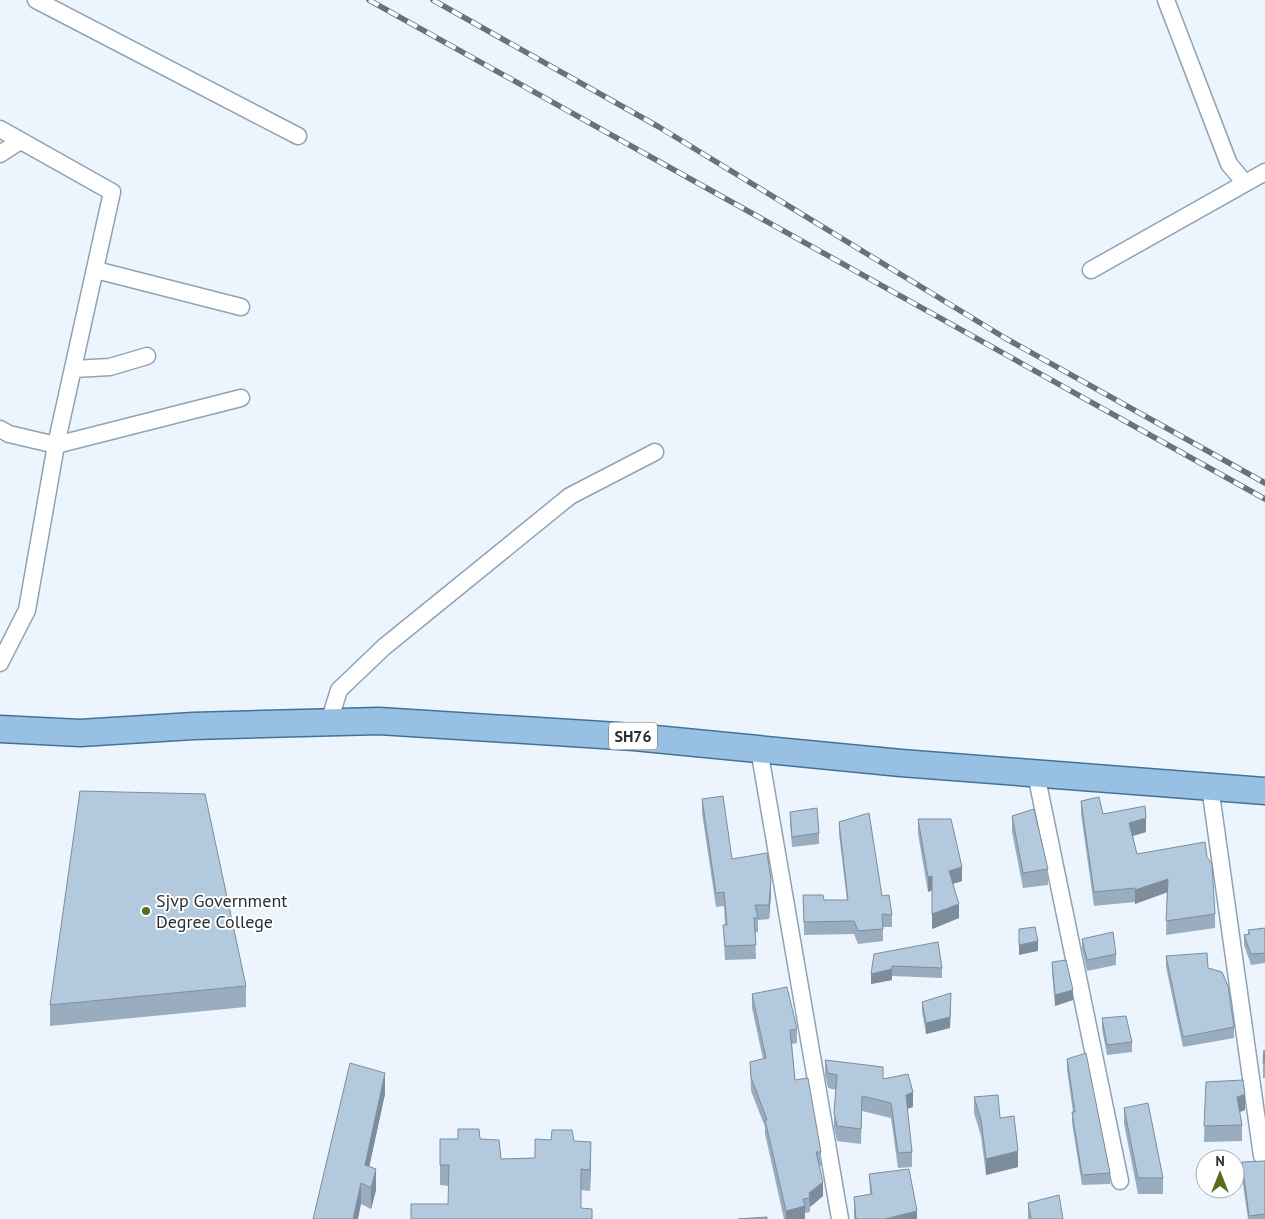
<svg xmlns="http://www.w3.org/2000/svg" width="1265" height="1219" viewBox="0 0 1265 1219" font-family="'PT Sans',sans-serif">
	<rect width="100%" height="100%" fill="#ecf5fd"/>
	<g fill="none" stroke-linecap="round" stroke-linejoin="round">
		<defs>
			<g id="minor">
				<path d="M36,0l262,136"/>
				<path d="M1166,0l63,164 16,19"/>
				<path d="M0,129l112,63 -56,253 -29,165 -27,53"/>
				<path d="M0,154l20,-13"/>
				<path d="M96,270l145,37"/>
				<path d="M1091,270l174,-98"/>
				<path d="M74,369l36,-2 37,-11"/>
				<path d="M0,429l9,5 47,11 185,-47"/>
				<path d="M329,722l10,-32 45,-43 186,-151 85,-44"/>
				<path d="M759,749l81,470"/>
				<path d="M1036,774l84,407"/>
				<path d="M1210,787l52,369"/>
			</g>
			<path id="primary" d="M0,729l80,4 113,-7 186,-5 255,16 267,26 364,28"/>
		</defs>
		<use href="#minor" stroke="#8da3b6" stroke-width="19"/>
		<use href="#primary" stroke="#437299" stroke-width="29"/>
		<use href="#minor" stroke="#fff" stroke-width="16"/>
		<use href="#primary" stroke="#98c0e2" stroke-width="26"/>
		<defs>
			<g id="rail">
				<path d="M369,0l896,499"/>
				<path d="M433,0l226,127 346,211 260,145"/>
			</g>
		</defs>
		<use href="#rail" stroke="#697179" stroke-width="5.5"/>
		<use href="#rail" stroke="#fff" stroke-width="4" stroke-dasharray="11" stroke-linecap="butt"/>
	</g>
	<g fill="#99adbf">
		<path d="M702,799l30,60 39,34 -2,26 -11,1v12l-3,1 1,26 -31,1 -2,-35h2l-1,-19 -8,1 -14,-94z"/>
		<path d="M1081,801l22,13 43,18 -13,4 4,18 78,60v14l-49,7 1,-43 -32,12v-2l-41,4 -13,-92z"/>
		<path d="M790,812l29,21v11l-27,3 -2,-24z"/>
		<path d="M1012,816l36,53v16l-25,3 -11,-56z"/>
		<path d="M918,819l44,62 -9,3 6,34 -27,11v-39l-4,2 -10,-58z"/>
		<path d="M839,822l43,74 10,19v12h-9v14l-25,3 -4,-10 -50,1 -1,-40 21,5h23l-8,-66z"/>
		<path d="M1265,928v35l-14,2 -7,-20v-10l4,-1v-4z"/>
		<path d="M1082,939l34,15v11l-29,6 -5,-22z"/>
		<path d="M874,954l68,14v10l-50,-2v4l-21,4z"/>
		<path d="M1166,956l42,12 26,59v11l-51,9 -17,-80z"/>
		<path d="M1052,962l21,38 -18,6 -3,-33z"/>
		<path d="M246,986v21l-196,19v-21z"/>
		<path d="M752,994l45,35v14l-5,1 3,36 26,72v14h-2l4,30 -13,11v5l-5,1v6h-21l-19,-85v-7l-14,-36 -1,-29 13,-3 -11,-51z"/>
		<path d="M922,1002l29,2 -1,24 -24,6 -4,-22z"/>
		<path d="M1102,1018l30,24v10l-25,3 -5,-26z"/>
		<path d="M1265,1050v28h-2v-15z"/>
		<path d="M1067,1059l43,114v11l-28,1 -10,-62v-11h1l-6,-42z"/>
		<path d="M825,1060l58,19 30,28 -6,2 5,43v15l-14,1 -7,-50 -29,-7 -1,33 -24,-3 -3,-13v-15l2,-23 -8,-2 -3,-13z"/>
		<path d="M1206,1082l39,28 -5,2 2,13v16l-38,1z"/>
		<path d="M385,1094l-16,73 7,23 -5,19 -10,-5 -48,15z"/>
		<path d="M974,1097l44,70 -32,8 -5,-39 -7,-23z"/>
		<path d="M1124,1108l39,70v16h-25l-14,-70z"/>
		<path d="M440,1139h40l21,20 34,-1 39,-17 17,22 -1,28 -9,-1v18l11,11 -144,-15 1,-18 -9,-1z"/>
		<path d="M1265,1161v58h-17l-6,-41v-16z"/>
		<path d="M869,1174l48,45h-63v-22l16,-3z"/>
		<path d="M1028,1203l35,16h-35z"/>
	</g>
	<g fill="#7d8d9b">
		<path d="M1146,818v14l-17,5v-14z"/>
		<path d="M962,867v14l-13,4v-14z"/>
		<path d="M932,876v14l-4,2v-15z"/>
		<path d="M771,879v14l-2,26v-14z"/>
		<path d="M1168,879v13l-33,12v-14z"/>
		<path d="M959,904v14l-27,11v-15z"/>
		<path d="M1038,941v10l-19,4v-10z"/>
		<path d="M892,969v11l-21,4v-10z"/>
		<path d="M1073,990v10l-18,6v-11z"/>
		<path d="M951,993l-1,35 -24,6v-11z"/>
		<path d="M385,1073v21l-20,92v-21z"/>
		<path d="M913,1092v15l-7,2v-14z"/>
		<path d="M1245,1094v16l-8,3v-16z"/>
		<path d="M591,1142v21l-1,28v-21z"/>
		<path d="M1018,1151v16l-32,8v-16z"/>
		<path d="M376,1169v21l-5,19v-21z"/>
		<path d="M823,1182v14l-13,11 -1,-14z"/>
		<path d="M361,1183v21l-3,15h-5z"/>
		<path d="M805,1206v13h-19v-8z"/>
		<path d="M917,1211v8h-32z"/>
	</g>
	<g fill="#b2c9de" stroke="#7d8d9b">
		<path d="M80,791l125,3 41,192 -196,19z"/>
		<path d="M723,796l9,63 35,-6 4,26 -2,26h-14l3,13h-4l2,27 -31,1 -2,-21h4l-3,-33 -8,1 -14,-94z"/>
		<path d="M1099,797l4,17 42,-8 1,12 -17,5 8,31 68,-12 2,15 5,7 3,50 -49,7 2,-42 -33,11v-2l-41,4 -13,-91z"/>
		<path d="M817,808l2,25 -27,4 -2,-25z"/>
		<path d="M1034,809l14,60 -25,4 -11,-57z"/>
		<path d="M869,813l13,83 7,-1 3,20 -10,-1 1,15 -25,2 -4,-10 -50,1 -1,-27h20l1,5h24l-9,-78z"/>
		<path d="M918,819h33l11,48 -13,4 10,33 -27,10v-38l-4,1z"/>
		<path d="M1035,927l3,14 -19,4v-16z"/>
		<path d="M1265,928v25l-14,1 -7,-19 6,-1 -2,-4z"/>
		<path d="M1113,932l3,22 -29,6 -5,-21z"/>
		<path d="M938,942l4,26 -50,-2v3l-21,5 3,-20z"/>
		<path d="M1207,953l1,15 14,4 6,14 6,41 -51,10 -17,-81z"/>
		<path d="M1066,960l7,30 -18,5 -3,-33z"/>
		<path d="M787,987l10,42 -7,1 5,50 13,-2 13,74h-5l7,30 -14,11 1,5 -7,1 2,7 -19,5 -21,-91h2l-16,-43 -1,-15 16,-4 -14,-64z"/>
		<path d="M951,993l-1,24 -24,6 -4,-21z"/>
		<path d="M1126,1016l6,26 -25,3 -5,-27z"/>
		<path d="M1264,1050l1,13h-2z"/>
		<path d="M1086,1053l24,120 -28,2 -10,-63h3l-8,-53z"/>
		<path d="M825,1060l58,7v12l25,-5 5,18 -7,3 6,57 -14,1 -7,-50 -29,-7 -1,33 -24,-3 -3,-13 3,-38 -9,-2z"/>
		<path d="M350,1063l35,10 -20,92 11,4 -5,19 -10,-5 -8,36h-40z"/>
		<path d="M1243,1080l2,14 -8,3 5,28 -38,1 2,-44z"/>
		<path d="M998,1095l2,23 14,-2 4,35 -32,8 -5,-39 -7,-23z"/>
		<path d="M1148,1103l15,75h-25l-14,-70z"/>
		<path d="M458,1129h21l1,10 19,1 2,19 34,-1v-19l16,1 1,-10h20l2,11 17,1 -1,28 -9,-1v39l11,1v10h-181v-15h37l1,-39h-9v-26h18z"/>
		<path d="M1265,1161v53l-16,2 -7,-54z"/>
		<path d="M909,1169l8,42 -32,8h-29l-2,-22 18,-3 -3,-20z"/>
		<path d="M1059,1195l4,24h-32l-3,-16z"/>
		<path d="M767,1217v2h-29z"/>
	</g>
	<circle fill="#576d1c" stroke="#fff" stroke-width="2" cx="146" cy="911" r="5"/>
	<g text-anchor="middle" stroke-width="4" stroke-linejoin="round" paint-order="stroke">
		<rect fill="#fff" stroke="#676d72" stroke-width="1" x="609" y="722.5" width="48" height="27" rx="4"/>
		<g font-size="16" font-weight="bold" fill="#262e36">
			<text x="633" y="742">SH76</text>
		</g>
		<g font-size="18" fill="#262e36" stroke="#fff" text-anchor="start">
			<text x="156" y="907">Sjvp Government<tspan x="156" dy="21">Degree College</tspan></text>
		</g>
	</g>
	<g transform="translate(1220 1174)"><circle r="24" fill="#ffffff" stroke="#a8abaf"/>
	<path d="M0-4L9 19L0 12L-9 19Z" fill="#576d1c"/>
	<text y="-8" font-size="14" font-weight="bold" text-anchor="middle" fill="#262e36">N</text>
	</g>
</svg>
